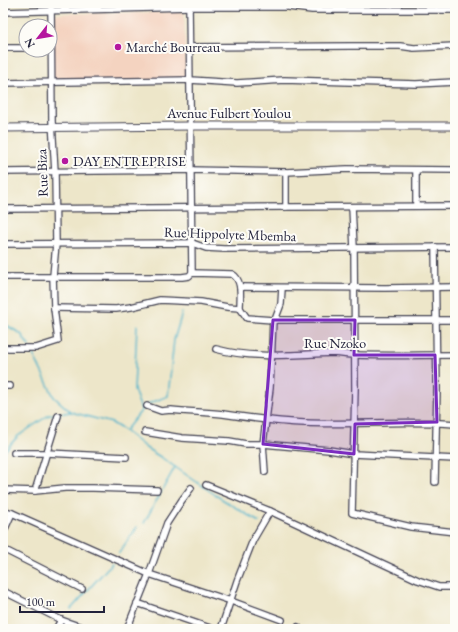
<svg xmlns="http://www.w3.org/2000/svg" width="458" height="632" viewBox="0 0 458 632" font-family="'EB Garamond',serif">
	<rect width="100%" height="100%" fill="#fdfcf7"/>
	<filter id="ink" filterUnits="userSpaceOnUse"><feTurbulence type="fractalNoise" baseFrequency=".025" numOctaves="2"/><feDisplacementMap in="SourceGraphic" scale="8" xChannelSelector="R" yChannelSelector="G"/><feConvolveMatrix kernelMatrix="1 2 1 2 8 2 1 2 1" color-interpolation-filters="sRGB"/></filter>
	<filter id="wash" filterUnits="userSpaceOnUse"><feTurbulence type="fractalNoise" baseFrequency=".012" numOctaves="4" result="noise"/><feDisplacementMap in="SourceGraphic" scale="16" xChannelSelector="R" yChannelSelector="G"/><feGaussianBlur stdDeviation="0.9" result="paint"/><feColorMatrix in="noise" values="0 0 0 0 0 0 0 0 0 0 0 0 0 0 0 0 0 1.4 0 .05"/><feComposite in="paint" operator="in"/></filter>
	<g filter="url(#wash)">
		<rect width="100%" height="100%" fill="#ede6c9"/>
		<path fill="#f4d3c0" d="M184,12l2,68 -135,3v-69z"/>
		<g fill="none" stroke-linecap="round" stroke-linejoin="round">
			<g stroke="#4cb3cb" stroke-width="1.5">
				<path d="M3,323l18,11 8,12"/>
				<path d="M137,325l-3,65 7,19"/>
				<path d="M31,350l23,47 17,15 41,11 13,8 21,17 16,10 55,38 42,26"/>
				<path d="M148,404l20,-8 6,-56 8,-27"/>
				<path d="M125,431l20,-25"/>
				<path d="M3,453l15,-17 31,-21 22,-3"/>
				<path d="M144,523l31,-56"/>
				<path d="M119,553l18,-26"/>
				<path d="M71,609l41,-46"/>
			</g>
		</g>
	</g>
	<g filter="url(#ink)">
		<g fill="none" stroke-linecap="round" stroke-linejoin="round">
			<defs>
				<g id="minor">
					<path d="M189,3l3,270"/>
					<path d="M3,12l186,-5h99l24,3h143"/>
					<path d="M190,47l161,-1h49l14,2 41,-2"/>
					<path d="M3,48h23"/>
					<path d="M3,83l187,-3 47,3 47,-3 132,4 39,-2"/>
					<path d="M416,170v35"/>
					<path d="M3,172l188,-2 95,2 61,-3 108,1"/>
					<path d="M286,172v35"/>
					<path d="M352,207l2,41 1,140 -3,125 59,14 44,5"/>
					<path d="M3,209l452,-3"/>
					<path d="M3,244l189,-1 14,5 18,1c77,-1 154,-1 231,-2"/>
					<path d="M3,277h179l7,-1 3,-3 40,1c11,6 8,23 8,34"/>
					<path d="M240,287l145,1 70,-1"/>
					<path d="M54,308l62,1 15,-2 29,-7 41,2 26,5 13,1 7,10 26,2h182"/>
					<path d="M275,320l6,-16 1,-16"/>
					<path d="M3,348h33l22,-7 -4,-33 -1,-32 3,-32 -1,-72 -3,-51 -1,-118"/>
					<path d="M216,349c37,10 77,6 115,4 8,0 16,2 24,2 33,1 67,0 100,0"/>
					<path d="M3,386h7"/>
					<path d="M147,406l14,5 10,-1c17,2 35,2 52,4 27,4 54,8 82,9 50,2 100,-3 150,1"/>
					<path d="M145,432l37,6 47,3 17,3h17l66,6 25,4 101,5"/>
					<path d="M14,453h33l79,4"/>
					<path d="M265,472l-2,-28 7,-56 3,-68"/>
					<path d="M435,482l2,-93 -2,-142"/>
					<path d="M206,485l64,26 148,69 21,7h16"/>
					<path d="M3,490l32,1 30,-3h28l64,2"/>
					<path d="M35,491l23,-75"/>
					<path d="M3,510l9,3 -9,20"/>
					<path d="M12,513l137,61 82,27 51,19"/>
					<path d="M3,549l79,40"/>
					<path d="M3,591l58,29 26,9"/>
					<path d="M137,603l76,26"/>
					<path d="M56,629l5,-9"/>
					<path d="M127,629l22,-55 18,-51 15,-23 9,-12"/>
					<path d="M221,629l16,-48 16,-41 17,-29"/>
					<path d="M297,629l1,-2"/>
				</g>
				<path id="major" d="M3,128l187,-2h265"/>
			</defs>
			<use href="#minor" stroke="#403f50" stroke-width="8"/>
			<use href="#major" stroke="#403f50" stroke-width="9"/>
			<use href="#minor" stroke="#fff" stroke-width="5.5"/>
			<use href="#major" stroke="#fff" stroke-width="7"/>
		</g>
	</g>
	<path fill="#7b2cbf" fill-opacity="0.2" stroke="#7b2cbf" stroke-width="3" stroke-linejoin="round" d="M273,320h82l-1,35h81l2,67 -82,2 -1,30 -91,-10z"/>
	<g fill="#b5179e" stroke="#fdfcf7" stroke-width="1.5">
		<circle cx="118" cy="47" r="4"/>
		<circle cx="65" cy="161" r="4"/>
	</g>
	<g text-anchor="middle" stroke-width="4" stroke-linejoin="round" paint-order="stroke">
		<g font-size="14" fill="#22223b" stroke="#fdfcf7" text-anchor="start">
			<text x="126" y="52">Marché Bourreau</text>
			<text x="73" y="166">DAY ENTREPRISE</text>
		</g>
		<g font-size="14" fill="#22223b" stroke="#fdfcf7">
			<text x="229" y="118">Avenue Fulbert Youlou</text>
			<text transform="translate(42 173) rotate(-92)" y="5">Rue Biza</text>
			<text transform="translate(230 234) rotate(2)" y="5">Rue Hippolyte Mbemba</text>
			<text x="335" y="348">Rue Nzoko</text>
		</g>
	</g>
	<rect width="458" height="632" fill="none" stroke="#fdfcf7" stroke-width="16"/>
	<g transform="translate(38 38) rotate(239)"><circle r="19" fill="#fdfcf7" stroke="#a5a5ac"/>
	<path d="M0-3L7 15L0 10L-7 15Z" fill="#b5179e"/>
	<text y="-6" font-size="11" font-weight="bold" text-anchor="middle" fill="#22223b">N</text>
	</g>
	<path d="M20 606v6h84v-6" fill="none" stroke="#22223b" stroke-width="2"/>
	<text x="26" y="606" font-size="12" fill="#22223b" stroke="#fdfcf7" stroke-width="3" paint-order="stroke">100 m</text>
</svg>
